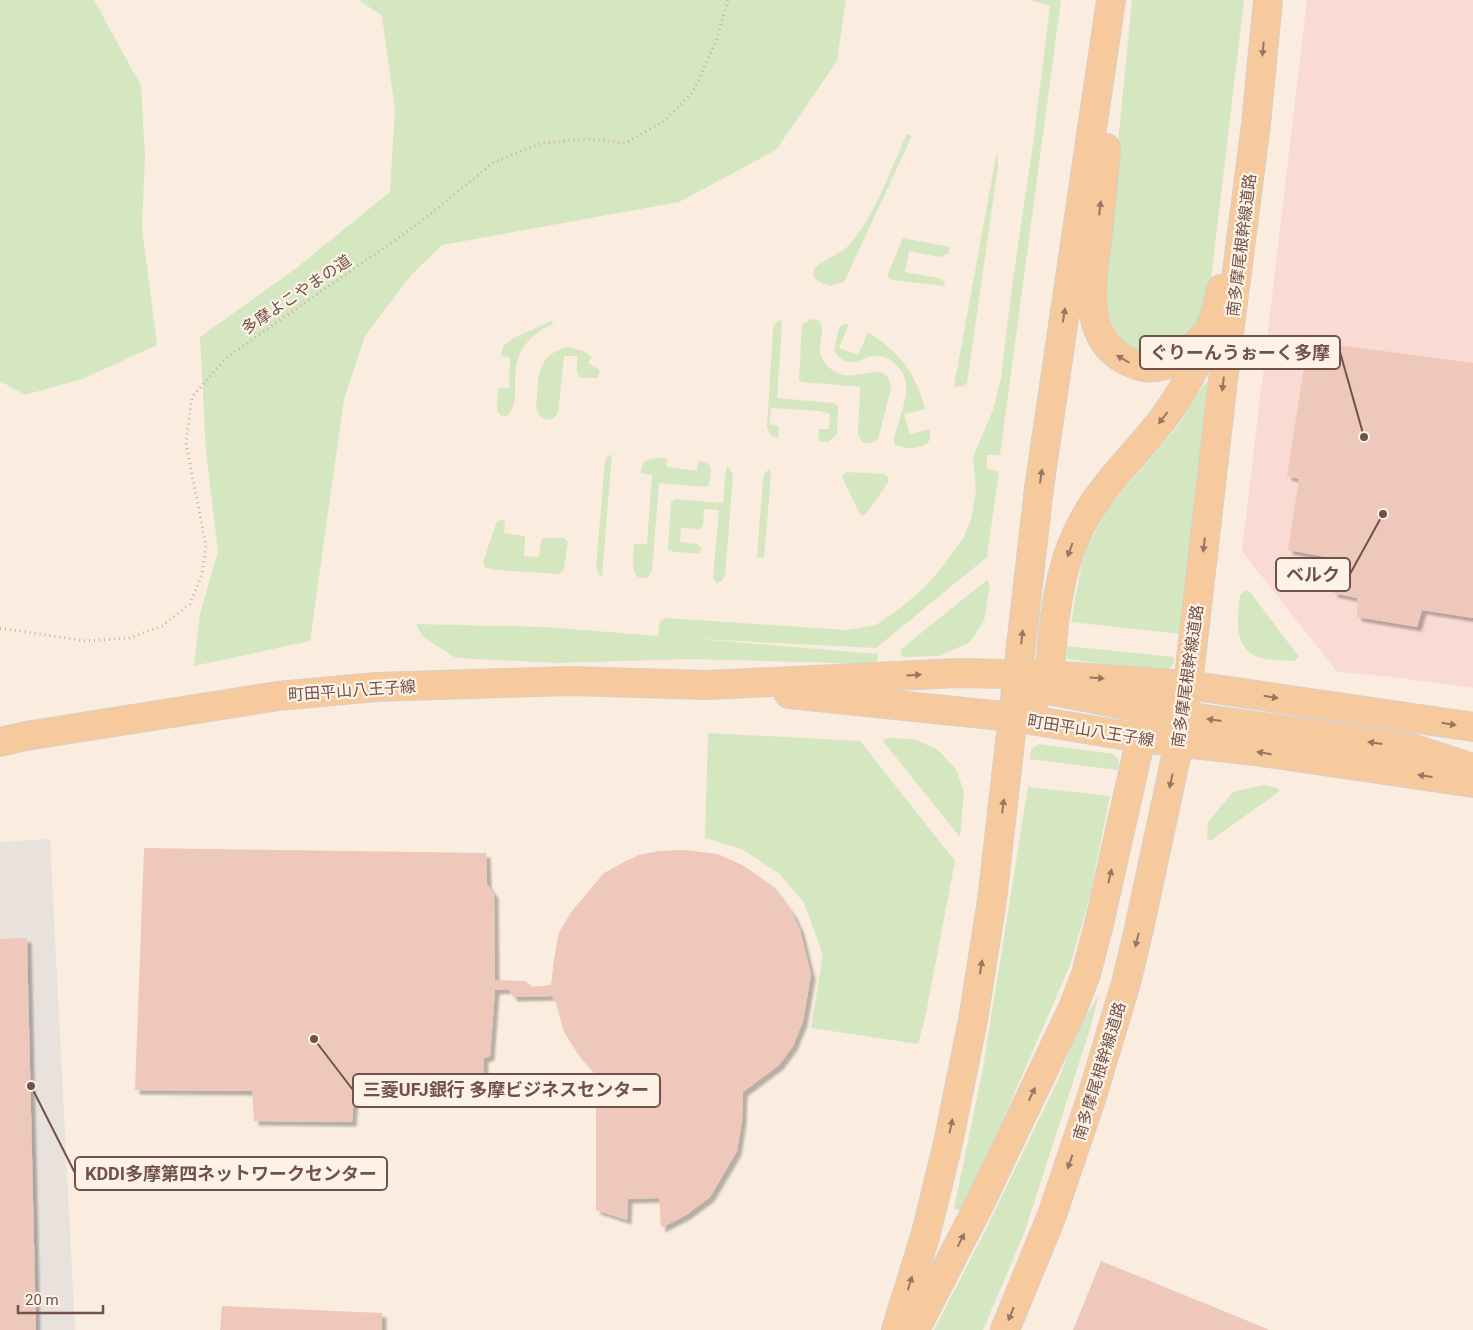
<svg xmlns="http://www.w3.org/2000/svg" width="1473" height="1330" viewBox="0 0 1473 1330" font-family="Roboto,'Noto Sans JP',sans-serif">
	<defs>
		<filter id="shadow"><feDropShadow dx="4.5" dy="4.5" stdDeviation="1" flood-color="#0004"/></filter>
	</defs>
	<rect width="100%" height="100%" fill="#faede0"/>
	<path fill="#fadbd4" d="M1307,0h166v688l-80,-11 -56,-5 -95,-121z"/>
	<path fill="#e9e1dc" d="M50,839l25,491h-75v-488z"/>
	<g fill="#d4e7c0">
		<path d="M0,0h94l47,86 4,71 -3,70 15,118 -75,34 -57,16 -25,-14z"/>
		<path d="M359,0h487l-9,61 -61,89 -97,52 -237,43 -30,29 -47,62 -21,63 -34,242 -116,25 6,-52 18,-62 -12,-100 -6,-115 95,-68 95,-77 5,-82 -13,-94z"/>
		<path d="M1029,0h32l-61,455h-13v14l12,2 -12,86 -111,91 -177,-9 179,15 -1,10 -184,-5 -136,4 -101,-5 -33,-21 -7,-13 130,3 112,9 2,-15 7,-3 180,12 29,-5 23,-16 26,-22 18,-21 19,-26 9,-20 5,-30 -3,-33 20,-47 8,-32 11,-92 21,-142 17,-138z"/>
		<path d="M1132,0h112l-34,288c-6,17 -11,34 -22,48 -20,23 -57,23 -72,-4 -9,-17 -9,-39 -11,-57z"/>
		<path d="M907,134l5,2 -68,146 -14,4 -11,-4 -6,-7 1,-7c10,-9 26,-13 35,-23 25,-27 42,-77 58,-111z"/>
		<path d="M997,151l1,15 -31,218 -6,3 -7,-1z"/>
		<path d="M903,238l47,9 -2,7 -9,3 -30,-6 -4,21 33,6 6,3 1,5 -53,-6 -5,-4z"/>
		<path d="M781,319l1,6 -5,73 56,5 5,3 -1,28 -9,8 -10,-1 1,-12h10l1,-15 -10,-3 -49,-3 -2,16 10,2 -1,12c-7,-2 -9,-4 -11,-11l6,-99 3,-6z"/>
		<path d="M815,319l5,3c7,13 -7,25 5,41 25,32 62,-13 66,26l-13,50c-9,7 -17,6 -20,-6l2,-46 -57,-5 -4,-2 3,-55 7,-5z"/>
		<path d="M551,321l3,2c-63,30 -24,77 -48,93l-6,-1 -3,-5 1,-22h11l1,-30 -9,-2 2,-10 11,-8z"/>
		<path d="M844,324h5l-10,24 19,7 10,-23c31,20 48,41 57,77l-21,5 6,20 20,-5v11c-8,10 -24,10 -36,4v-6c4,-15 10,-30 12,-45 3,-18 -12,-38 -31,-37 -9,0 -17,7 -26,6 -7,-1 -11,-6 -15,-11l5,-24z"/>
		<path d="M568,347l16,4 8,6 -4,6 12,7 -2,8h-18l-3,-5v-17h-13l-6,57c-7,11 -19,8 -22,-5 3,-28 -2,-53 32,-61z"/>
		<path d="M1209,381l-29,253 -109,-12 11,-60 6,-16 20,-38 69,-81 27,-43z"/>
		<path d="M612,454l-10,122 -3,-1 -3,-8 9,-106 2,-4z"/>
		<path d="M667,458v9l30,4 1,-10c17,2 13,10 11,24l-3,2 -47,-4 -7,88 -5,7c-19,4 -13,-23 -13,-34h13l5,-69 -11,-2c-1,-16 14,-15 26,-15z"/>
		<path d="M728,466l5,9 -8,101 -3,5 -5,2 -4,-5 6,-68 -15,-1 -1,17 -3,3 -19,-1 -1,14 17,2 4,4 -1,6 -32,-3 3,-49 4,-3 48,4 3,-35z"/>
		<path d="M769,469l2,6 -7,83 -7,-1 6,-78 1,-5z"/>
		<path d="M846,472l39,2 3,3 1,4 -24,34 -3,1 -2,-2 -18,-37z"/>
		<path d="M505,519l-1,14 21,3 -1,20 15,1 2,-16 2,-3h21l4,4 -4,27 -5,5 -63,-4 -11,-2 -2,-6 14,-41z"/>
		<path d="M987,580l3,5 -6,36 -14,21 -30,14 -37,1 -3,-7z"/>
		<path d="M1245,590l5,2 49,65 -5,4c-11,-1 -26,0 -36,-4 -26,-11 -20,-40 -18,-62z"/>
		<path d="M1067,646l107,11v7l-8,8 -99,-13z"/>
		<path d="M708,733l152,8 95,120 -30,157 -7,26 -107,-16 12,-73 -19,-52 -24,-29 -38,-25 -37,-11z"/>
		<path d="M888,738l25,1 24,10 19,20 8,23 -4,45 -78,-97z"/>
		<path d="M1039,744l74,10 6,6 -1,10 -88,-11 1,-9z"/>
		<path d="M1263,785l14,3 3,3 -70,50 -3,-3 1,-16 25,-30z"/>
		<path d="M1028,787l82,9 -20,99 -19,68 -70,161 -41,86 -6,-1 29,-141z"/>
		<path d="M1099,995l-9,34 -65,202 -42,99h-49l51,-99 74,-153 19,-49z"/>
	</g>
	<g fill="#eec8ba" filter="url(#shadow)">
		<path d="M1308,341l165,22v255l-51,-8 -5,17 -60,-10v-19l-24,-5 4,-34 -49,-9 11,-71 -12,-3z"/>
		<path d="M144,848l342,5 1,31 7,10 1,86 31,1 5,6 20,-2 3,-26 5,-27 13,-21 32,-38 18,-10 17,-8 20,-4 26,-1 33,4 26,12 27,19 21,28 8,17 11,45 -8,46 -10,25 -14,19 -36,27 -1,28 -5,31 -27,46 -24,18 -25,13 -2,-30 -31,1 -1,21 -31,-10v-135l-18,-21 -14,-22 -8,-29 -4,-7 -39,1 -4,-8 -14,1 -5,66 -6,2 -1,40 -129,-2 -2,26 -98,-1 -2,-30 -117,-1z"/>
		<path d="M27,938l9,392h-36v-391z"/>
		<path d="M1101,1261l169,69h-197z"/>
		<path d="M222,1306l160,7v17h-162z"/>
	</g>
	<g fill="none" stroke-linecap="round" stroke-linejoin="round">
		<defs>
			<g id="major">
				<path d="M1106,148c-2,28 -5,56 -8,84 -6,48 -20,112 38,133 27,10 53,-12 69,-30"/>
				<path d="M1043,689l140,27 225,31 65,21"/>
				<path d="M789,694l223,23 128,21 115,13 218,32"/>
				<path d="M1012,717c16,-9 30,-23 36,-42 4,-12 3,-28 5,-41 3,-30 8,-61 19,-89 17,-45 48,-74 78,-110 36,-42 60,-93 71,-146"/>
				<path d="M0,742l26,-6 252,-40 98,-9 193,-6 139,4 249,-12 91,2 140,10 285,42"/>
				<path d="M896,1330l30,-97 22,-90 25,-123 19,-120 47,-412 72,-488"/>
				<path d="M915,1330l64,-125 94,-197 13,-34 13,-50 45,-200c12,-20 23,-28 44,-39"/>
				<path d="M1005,1330l47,-115 40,-119 34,-113 12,-50 41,-190 9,-58 35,-305 33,-256 12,-124"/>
			</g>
		</defs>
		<use href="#major" stroke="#d7cfcc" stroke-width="30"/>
		<path stroke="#d2ac9d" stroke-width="3" stroke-dasharray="1 4" stroke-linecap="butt" d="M0,628l86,13 43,-3 33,-12 28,-22 12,-30 4,-28 -20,-103 6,-46 35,-40 187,-130 79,-64 48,-20 46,-4 39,4 38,-22 29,-29 23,-51 12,-41"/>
		<use href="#major" stroke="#f6ca9c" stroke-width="28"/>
	</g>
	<defs><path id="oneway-solid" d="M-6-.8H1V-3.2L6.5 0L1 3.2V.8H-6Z" transform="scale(1.25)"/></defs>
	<g fill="#987662">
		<use href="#oneway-solid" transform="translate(1263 49) rotate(95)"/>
		<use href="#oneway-solid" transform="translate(1100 208) rotate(-84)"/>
		<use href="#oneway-solid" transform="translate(1064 315) rotate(-81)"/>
		<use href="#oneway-solid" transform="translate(1123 359) rotate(-150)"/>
		<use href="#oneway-solid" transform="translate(1223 384) rotate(97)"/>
		<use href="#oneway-solid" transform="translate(1163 418) rotate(128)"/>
		<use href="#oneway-solid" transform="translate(1041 476) rotate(-82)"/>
		<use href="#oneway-solid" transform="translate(1204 545) rotate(97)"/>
		<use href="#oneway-solid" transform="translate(1070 550) rotate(110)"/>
		<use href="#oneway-solid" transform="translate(1022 637) rotate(-84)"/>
		<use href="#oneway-solid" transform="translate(914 675) rotate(-3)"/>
		<use href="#oneway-solid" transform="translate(1097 678) rotate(4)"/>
		<use href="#oneway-solid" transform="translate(1271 697) rotate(9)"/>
		<use href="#oneway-solid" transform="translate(1214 720) rotate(-172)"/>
		<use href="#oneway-solid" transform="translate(1449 724) rotate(9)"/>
		<use href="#oneway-solid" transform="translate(1375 743) rotate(-172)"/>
		<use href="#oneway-solid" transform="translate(1264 753) rotate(-171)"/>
		<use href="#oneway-solid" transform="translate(1425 776) rotate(-172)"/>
		<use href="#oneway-solid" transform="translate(1171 781) rotate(102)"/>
		<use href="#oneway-solid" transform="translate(1003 806) rotate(-83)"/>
		<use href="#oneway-solid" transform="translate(1110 876) rotate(-77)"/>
		<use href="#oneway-solid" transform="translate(1137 940) rotate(104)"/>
		<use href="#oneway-solid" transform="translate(981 967) rotate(-81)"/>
		<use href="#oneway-solid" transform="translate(1032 1094) rotate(-64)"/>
		<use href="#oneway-solid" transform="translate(951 1126) rotate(-78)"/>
		<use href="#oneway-solid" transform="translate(1070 1162) rotate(109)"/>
		<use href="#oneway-solid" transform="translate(961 1240) rotate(-63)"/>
		<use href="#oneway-solid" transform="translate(910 1283) rotate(-73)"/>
		<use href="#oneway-solid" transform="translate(1011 1314) rotate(112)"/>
	</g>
	<g text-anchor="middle" stroke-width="4.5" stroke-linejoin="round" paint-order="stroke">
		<g font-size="16" fill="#705249" stroke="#fef2e6">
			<text transform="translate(1241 245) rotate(-83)" y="6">南多摩尾根幹線道路</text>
			<text transform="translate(296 294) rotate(-34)" y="6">多摩よこやまの道</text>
			<text transform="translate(1187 676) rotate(-82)" y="6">南多摩尾根幹線道路</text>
			<text transform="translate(352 690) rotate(-4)" y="6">町田平山八王子線</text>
			<text transform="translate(1091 730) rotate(9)" y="6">町田平山八王子線</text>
			<text transform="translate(1099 1071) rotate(-73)" y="6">南多摩尾根幹線道路</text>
		</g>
	</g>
	<path fill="none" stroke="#705249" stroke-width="2" d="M1364 437L1340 352M1383 514L1350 574M314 1039L353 1090M31 1086L75 1173"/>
	<g fill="#705249" stroke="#fef2e6" stroke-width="2">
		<circle cx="1364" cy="437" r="5"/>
		<circle cx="1383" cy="514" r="5"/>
		<circle cx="314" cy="1039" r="5"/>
		<circle cx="31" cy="1086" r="5"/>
	</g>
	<g fill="#fef2e6" stroke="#705249" stroke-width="2">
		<rect x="1140" y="336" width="200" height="33" rx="5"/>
		<rect x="1276" y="558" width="74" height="33" rx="5"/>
		<rect x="353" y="1074" width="307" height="33" rx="5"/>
		<rect x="75" y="1157" width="312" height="33" rx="5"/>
	</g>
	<g font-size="18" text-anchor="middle" font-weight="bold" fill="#705249">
		<text x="1240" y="359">ぐりーんうぉーく多摩</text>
		<text x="1313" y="581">ベルク</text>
		<text x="506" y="1096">三菱UFJ銀行 多摩ビジネスセンター</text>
		<text x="231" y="1180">KDDI多摩第四ネットワークセンター</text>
	</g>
	<path d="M18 1305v8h85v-8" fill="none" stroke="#705249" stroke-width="2.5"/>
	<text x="25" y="1305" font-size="15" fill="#705249" stroke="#fef2e6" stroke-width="4" paint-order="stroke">20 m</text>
</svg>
